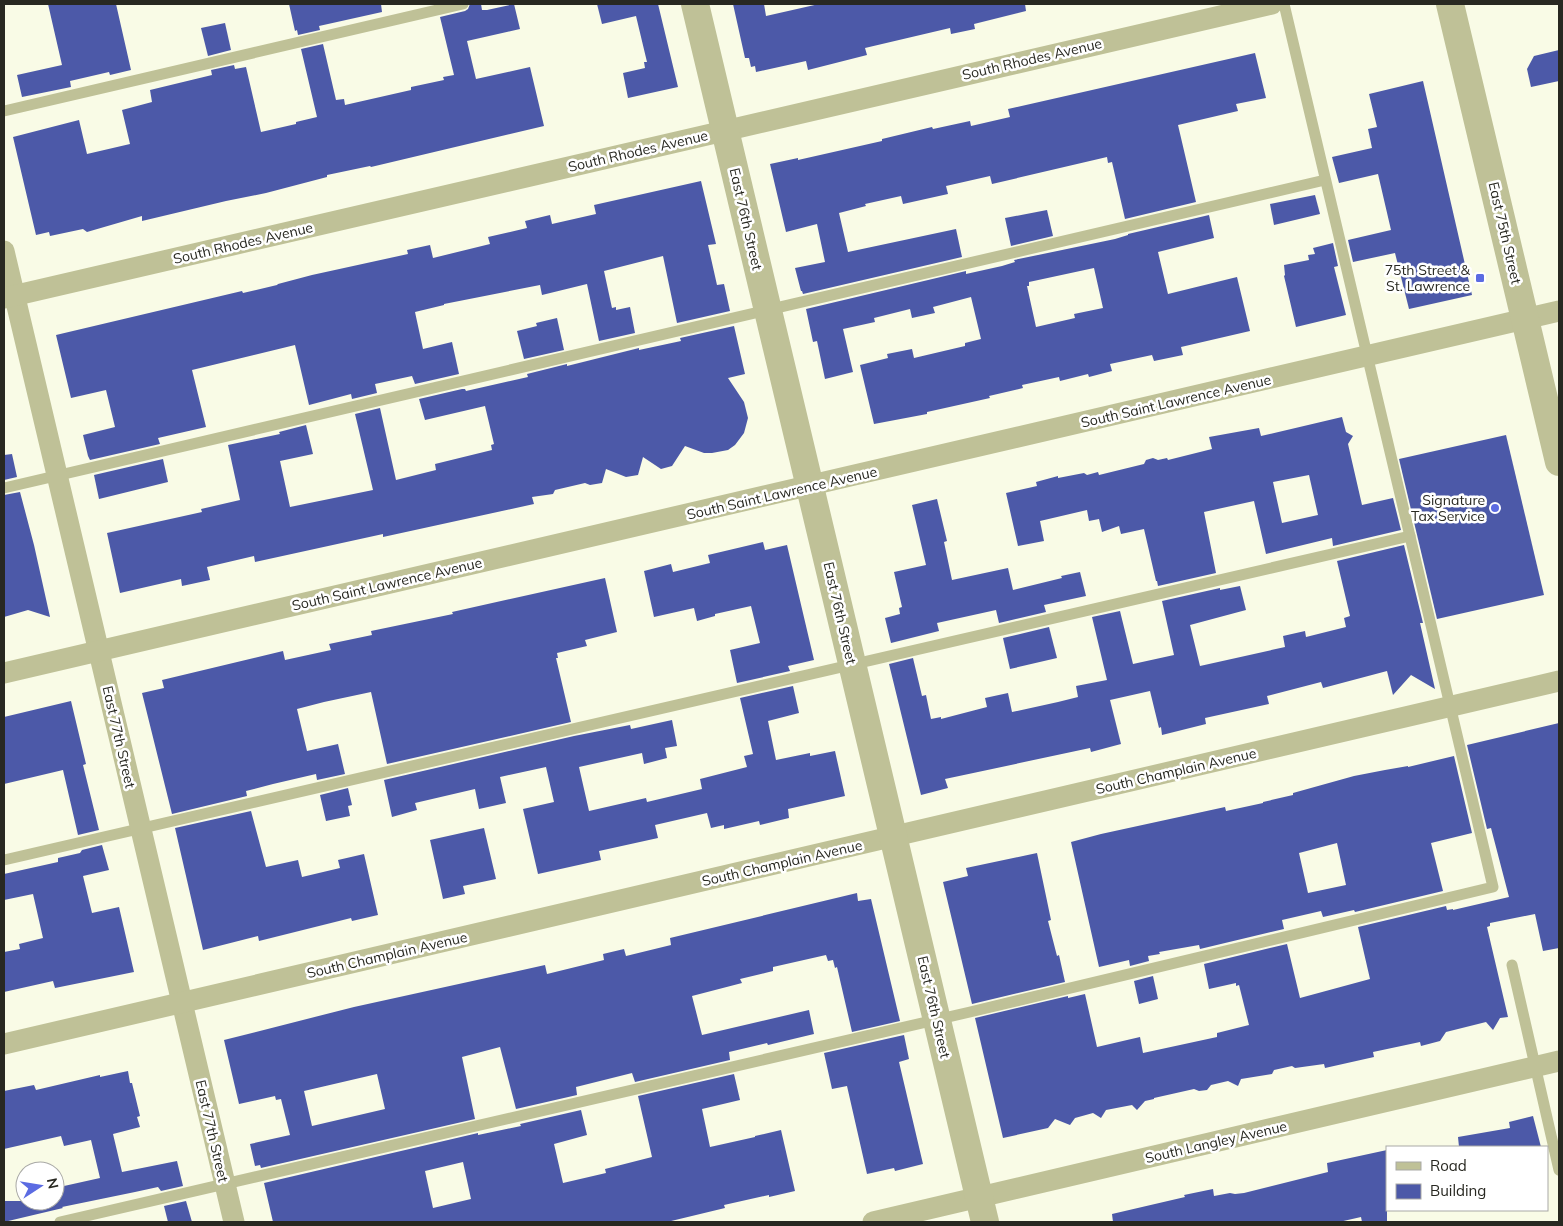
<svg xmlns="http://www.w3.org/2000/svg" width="1563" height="1226" viewBox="0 0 1563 1226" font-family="Mulish,sans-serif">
	<rect width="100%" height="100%" fill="#f9fbe6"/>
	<g fill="#4c59a8" fill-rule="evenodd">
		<path d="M48,4h68l15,66 -21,5 -1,-3 -39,9 1,6 -49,10 -5,-22 45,-10z"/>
		<path d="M289,4h92l1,8 -63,14 1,4 -22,5 -1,-5 -2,1z"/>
		<path d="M470,4h11l1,6h5l27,-6 6,25 -53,12 9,38 54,-12 14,59 -173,41 -1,-1 -43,9v2l-61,16 -40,8 -84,20v-5l-55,16 -4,-3 -33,7 -1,-4 -13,3 -23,-98 66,-17 8,34 43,-10 -8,-34 30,-8 -2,-12 62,-15 -1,-5 23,-5 1,4 11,-2 15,65 35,-8v-2l21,-5 -16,-68 22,-5 13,56 8,-1 1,6 66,-15v-3l33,-7 -1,-3 11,-2 -14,-58 25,-6 3,-2z"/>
		<path d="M597,4h61l20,83 -50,11 -5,-25 22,-5 -1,-6h3l-11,-46 -34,8z"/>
		<path d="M733,4h31l2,12 53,-12h206l1,7 -52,13 1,5 -24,5 -1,-6 -85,20 2,7 -59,15 -2,-9 -50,11 -1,-6 -4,1 -2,-9h-4z"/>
		<path d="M225,23l6,27 -23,6 -7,-28z"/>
		<path d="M1559,50v31l-28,6 -4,-18 7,-13z"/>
		<path d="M1255,53l11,45 -30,6 2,7 -60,14 18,77 -71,17 -13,-57 -4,1 -1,-6 -115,27 -2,-8 -44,10 2,8 -45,10 -2,-8 -36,8 1,2 -27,7 9,39 108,-23 6,28 -159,37 -1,-3h-1l-6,-23 30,-6 -8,-38 -31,8 -16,-68 28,-6v2l84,-19v-2l50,-12 1,2 37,-8 1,5 39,-9 -2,-8z"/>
		<path d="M1423,81l49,214 -63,14 -14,-56 -42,9 -5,-22 43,-10 -13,-56 -39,9 -7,-26 40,-9 -4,-19 9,-2 -8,-33z"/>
		<path d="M701,181l15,63 -8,1 9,40 7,-1 6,27 -53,12 -14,-67 -59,15 8,37 4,-1v3l14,-3 5,26 -36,8 -12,-57 -45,11 -2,-10 -96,19v1l-29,7 8,37 29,-7 7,32 -44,10 -3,-8 -37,8 2,9 -25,6 -1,-5 -42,11 -14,-60 -103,25 14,57 -48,11 2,6 -70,16 -2,-4 -5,-21 32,-8 -9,-37 -35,8 -15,-63 186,-44 1,2 34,-8 1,-1 34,-9 96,-21 -1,-4 23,-5 3,13 57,-14 -2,-7 39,-9 -2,-7 25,-6 2,9 44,-10 -2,-9z"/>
		<path d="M1315,195l5,19 -46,11 -4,-21z"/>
		<path d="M1047,210l6,26 -42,10 -6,-28z"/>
		<path d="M1209,215l5,23 -56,14 10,42 69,-17 13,54 -69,16 2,8 -29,6 -2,-6 -42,9 2,7 -23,6 -1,-3 -28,7 -1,-4 -37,8 1,3 -34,8 1,2 -63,14v2l-53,10 -14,-59 28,-7 -1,-4 25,-5 2,9 51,-12v-3l16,-4 -10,-42 -38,10 2,6 -23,5 -2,-9 -36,9 1,4 -32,7 10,43 -28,7 -8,-38 -4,1 -7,-33 160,-38v3l36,-8 13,-4 -1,-2 101,-21 13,-4v-1zM1094,268l9,40 -29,6 1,4 -39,9 -9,-41h2v-4z"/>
		<path d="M1333,243l5,23 -4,1 12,48 -50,12 -12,-51 1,-1 -1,-10 25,-5 -1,-5 7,-1 -2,-6z"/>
		<path d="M557,318l7,32 -40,9 -7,-28 20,-5 -1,-3z"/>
		<path d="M734,326l11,48 -17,4 16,24 4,16 -4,15 -9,12 -7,5 -16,3h-8l-19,-7 -13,20 -11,3 -18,-12 -5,18 -12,2 -20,-8 -4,14 -12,2 -5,-2 -30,7 -2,4 -21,3 2,7 -151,33v-3l-128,28 -1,-6 -47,11 3,13 -28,6 -1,-7 -61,14 -13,-60 95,-21 -1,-3 39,-9 -12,-55 52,-11 -1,-2 27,-7 7,29 -33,7 10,46 83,-17 -18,-76 25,-6 16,72 40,-10 -1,-6 57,-14 -1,-5 3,-1 -9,-38 -60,14 -6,-21 43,-10h3l1,2 62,-14 -1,-3 40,-10v2l72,-18v2l42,-9 -1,-3z"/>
		<path d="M1342,417l4,15 7,4 -5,8 14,61 31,-7 8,32 -68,16 -1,-8 -66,16 -12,-53 -50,11 12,61 -58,13 -1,-5h-1l-12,-52 -23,5 -2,-8 -17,6 -3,-13 -10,2 -2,-11 -47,11 4,20 -26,5 -12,-53 31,-7 -1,-4 22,-6v2l26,-5 3,2 11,-3 1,3 45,-11 2,-4 7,-2 5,2 9,-2 1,2 44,-11 -3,-12 50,-9 2,8zM1309,475l9,40 -36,8 -9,-41z"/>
		<path d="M1506,435l38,160 -107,24 -38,-160z"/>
		<path d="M12,454l5,23 -13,3v-25z"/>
		<path d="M163,459l5,23 -69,17 -5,-24z"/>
		<path d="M20,492l14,53 16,72 -22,-7 -24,7v-122z"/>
		<path d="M937,499l10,42 -3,1 8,38 56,-12 5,22 49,-12 -1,-2 19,-4 6,24 -42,9 2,7 -47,11 -3,-13 -59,13 2,8 -48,12 -6,-25 15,-4 -1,-6 3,-1 -8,-35 32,-7 -14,-60z"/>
		<path d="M763,542l2,8 22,-5 27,115 -26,6 2,5 -53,12 -7,-33 30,-7 -9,-37 -36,8v2l-18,5 -3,-13 -40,9 -10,-46 27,-7 2,8 37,-9 -2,-8z"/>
		<path d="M1404,545l19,78h-3l15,66 -24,-14 -18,20 -6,-24 -64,17 -2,-6 -54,14 2,8 -64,14 1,6 -44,11 -1,-8 -2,1 -9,-37 -40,9 11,44 -30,8 -1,-4 -145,31 3,9 -27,7 -32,-131 24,-6 9,38 4,-1 5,24 10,-2v2l46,-12 -2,-9 23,-5 4,19 46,-10 20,-5 -2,-11 31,-6 -15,-63 28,-6 13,53 41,-9 -12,-54 58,-13v2l20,-4 6,24 -56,15 10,41 85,-19 -2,-11 22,-5 1,6 40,-10 -2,-9 6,-2 -13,-55z"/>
		<path d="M605,578l12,54 -32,8 2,6 -30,7 1,5h-2l15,64 -184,42 -16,-72 -47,10 -27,7 10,42 31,-7 7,30 -28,6 -1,-6 -43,10 -27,7 1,5 -75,18 -30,-121 22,-5 -2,-8 121,-29 2,9 46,-10 -2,-6 43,-9 -1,-4 82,-17 -1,-2z"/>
		<path d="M1049,627l8,31 -47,11 -7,-31z"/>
		<path d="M793,686l6,27 -31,8 8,39 34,-7v3l25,-5 10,45 -57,13 1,9 -29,7 -1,-4 -35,8v-4l-13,3 -4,-15 -52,12 3,13 -59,13 2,9 -63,14 -15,-65 31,-7 -8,-35 -46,10 6,26 -27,6 -4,-20 -60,14 2,7 -25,7 -8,-37 190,-44 56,-11 1,4 41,-9 5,26 -12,2 2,10 -23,6 -2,-11 -63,14 10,44 57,-13 1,4 55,-13 -2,-10 47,-12 -3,-11 9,-2 -13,-56z"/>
		<path d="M71,701l15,63 -3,1 16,65 -21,5 -15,-65 -59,14v-67z"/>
		<path d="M1559,723v225l-16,3 -8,-37 -45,9v3l-3,1 21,90 -8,1 -7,12 -7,-8 -40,10 -6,9 -19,5 -1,-4 -47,10 1,5 -49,11 -1,-4 -29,4 -3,-2 -18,4 -2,4 -31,5 -3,7 -10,-5 -17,4 -4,5 -8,1 -5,-2 -40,9v1l-9,2 -8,9 -5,-5 -26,5 -5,8 -8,-5 -18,5 -5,7 -15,-6 -7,9 -45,10 -28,-120 93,-22v2l17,-4 12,53 43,-10 3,16 74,-16v-4l32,-8 -10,-40 -3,1v-3l-27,6 -5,-25 83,-20 13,54 70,-19 -12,-52 88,-21 1,4 6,-1v1l56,-13 -18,-69 -4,1 -20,-84z"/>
		<path d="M1454,756l18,77 -41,10 12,48 -88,21 -1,-2 -31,7 -2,-6 -39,9 2,9 -84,20 -1,-4 -40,7 1,2 -12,2 1,5 -19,5 -1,-6 -30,7 -28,-125 30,-8 124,-27 1,4 37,-8v-1l30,-7v-2l61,-17 31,-6 23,-4v1zM1337,843l9,42 -38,8 -9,-40z"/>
		<path d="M348,788l4,17 -4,1 2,10 -24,5 -6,-26z"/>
		<path d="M251,811l15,56 32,-7 4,17 38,-9 -2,-8 26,-6 14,61 -26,6 -1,-3 -92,23 -1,-5 -55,14 -28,-122z"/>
		<path d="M484,828l12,51 -33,7 2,8 -22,5 -13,-59z"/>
		<path d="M102,845l7,25 -26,6 9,37 27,-6 15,65 -79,16 -2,-7 -49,11v-40l16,-3 -1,-5 24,-6 -10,-44 -29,6v-26l54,-12v-4l22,-5 2,-3z"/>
		<path d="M1037,853l14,67 -3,1 9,35 2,-1 6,27 -93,22 -29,-122 25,-6 -2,-8z"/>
		<path d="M857,893l1,8 13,-2 29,122 -48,11 -15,-65 -2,1 -2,-8 -5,1 -2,-6 -53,12v4l-33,8 2,4 -50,13 10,39 107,-25 5,24 -46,11 -1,-2 -38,9 1,8 -95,22 -3,-9 -56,14 1,8 -61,14 -16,-62 -38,10 13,62 -214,49 -1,-3 -5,1 -5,-22 40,-9 -9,-36 -5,1 -1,-4 -36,8 -15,-64 130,-33 191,-42 2,9 57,-14 -1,-6 21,-5 2,7 45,-11 -1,-7zM377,1074l8,35 -73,17 -8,-35z"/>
		<path d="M1153,976l5,23 -19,5 -5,-23z"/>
		<path d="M904,1035l5,24 -10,3 24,102 -28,7 -1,-3 -27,6 -20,-88 -15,3 -8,-36z"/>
		<path d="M128,1071l2,12h2l8,33 -3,1 3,10 -27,7 9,38 55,-11 6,25 -22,5 -3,-4 -23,5 -73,15 1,1 -59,14v-21h51v-13l45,-10 -9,-38 -27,6 -3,-10 -57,13v-58l30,-6 2,5 64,-15v2z"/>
		<path d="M734,1074l6,26 -38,9 8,38 45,-10v-1l26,-6 14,61 -26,6v-2l-45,10 1,3 -58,14h-394l-9,-39 214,-50v2l43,-9 -1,-2 61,-14 6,25 -33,9 9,39 43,-10 -1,-4 47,-12 -14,-61zM463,1162l8,37 -38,9 -8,-37z"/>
		<path d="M1533,1116l8,31h-82l-1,-10 52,-9 -1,-6z"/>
		<path d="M1387,1150v72h-25l-1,-5 -22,5h-226l-1,-8 73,-17 -1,-2 29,-6 1,7 16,-3 5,1 9,-1 84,-21 -1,-9z"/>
		<path d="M186,1201l6,21h-24l-4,-16z"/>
	</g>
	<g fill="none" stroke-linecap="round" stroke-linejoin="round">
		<g stroke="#bfc197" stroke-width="11">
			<path d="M4,111l459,-107"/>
			<path d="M4,488l1321,-308"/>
			<path d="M4,860l1406,-324"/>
			<path d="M1512,965l47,205"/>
			<path d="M60,1222l910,-210 523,-125 -209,-883"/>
		</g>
		<g stroke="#bfc197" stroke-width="21">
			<path d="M4,251l230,971"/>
			<path d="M4,298l1268,-294"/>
			<path d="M4,673l1555,-362"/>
			<path d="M4,1044l1555,-363"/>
			<path d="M873,1222l686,-161"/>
		</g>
		<g stroke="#bfc197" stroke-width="28">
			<path d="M695,4l290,1218"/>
			<path d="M1450,4l109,458"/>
		</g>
	</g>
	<g fill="#5b6be2" stroke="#fff" stroke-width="2">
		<rect x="1475" y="273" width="10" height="10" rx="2.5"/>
		<circle cx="1495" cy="508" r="5"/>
	</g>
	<g text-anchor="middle" stroke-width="5" stroke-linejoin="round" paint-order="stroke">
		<g font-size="14" fill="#282821" stroke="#fff">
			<text transform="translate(1032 59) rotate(-13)" y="5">South Rhodes Avenue</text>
			<text transform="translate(638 151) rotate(-13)" y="5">South Rhodes Avenue</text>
			<text transform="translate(746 219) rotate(77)" y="5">East 76th Street</text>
			<text transform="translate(1505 233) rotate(77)" y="5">East 75th Street</text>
			<text transform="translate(243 243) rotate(-13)" y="5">South Rhodes Avenue</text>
			<text transform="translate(1176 401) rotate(-13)" y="5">South Saint Lawrence Avenue</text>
			<text transform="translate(782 493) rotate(-13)" y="5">South Saint Lawrence Avenue</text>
			<text transform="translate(387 584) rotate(-13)" y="5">South Saint Lawrence Avenue</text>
			<text transform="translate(840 613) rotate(77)" y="5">East 76th Street</text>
			<text transform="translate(119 737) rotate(77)" y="5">East 77th Street</text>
			<text transform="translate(1176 771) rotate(-13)" y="5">South Champlain Avenue</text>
			<text transform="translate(782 863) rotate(-13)" y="5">South Champlain Avenue</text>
			<text transform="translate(387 955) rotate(-13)" y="5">South Champlain Avenue</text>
			<text transform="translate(934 1007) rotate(77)" y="5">East 76th Street</text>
			<text transform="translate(212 1131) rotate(77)" y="5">East 77th Street</text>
			<text transform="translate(1216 1142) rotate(-13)" y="5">South Langley Avenue</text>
		</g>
		<g font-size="14" fill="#282821" stroke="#fff" text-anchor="end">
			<text x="1470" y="275">75th Street &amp;<tspan x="1470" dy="16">St. Lawrence</tspan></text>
			<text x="1485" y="505">Signature<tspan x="1485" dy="16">Tax Service</tspan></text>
		</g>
	</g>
	<rect width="1563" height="1226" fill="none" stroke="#282821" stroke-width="10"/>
	<rect x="1386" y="1146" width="162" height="65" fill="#ffffff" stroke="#a9a9a6"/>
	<rect x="1396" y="1162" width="25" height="8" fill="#bfc197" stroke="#a9a9a6"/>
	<text x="1430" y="1171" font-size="15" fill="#282821">Road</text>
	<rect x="1396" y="1184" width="25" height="15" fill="#4c59a8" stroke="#a9a9a6"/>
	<text x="1430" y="1196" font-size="15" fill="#282821">Building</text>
	<g transform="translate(40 1186) rotate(78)"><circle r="24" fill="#ffffff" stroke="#a9a9a6"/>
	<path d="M0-4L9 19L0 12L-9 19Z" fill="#5b6be2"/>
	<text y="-8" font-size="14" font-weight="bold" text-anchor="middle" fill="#282821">N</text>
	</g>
</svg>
